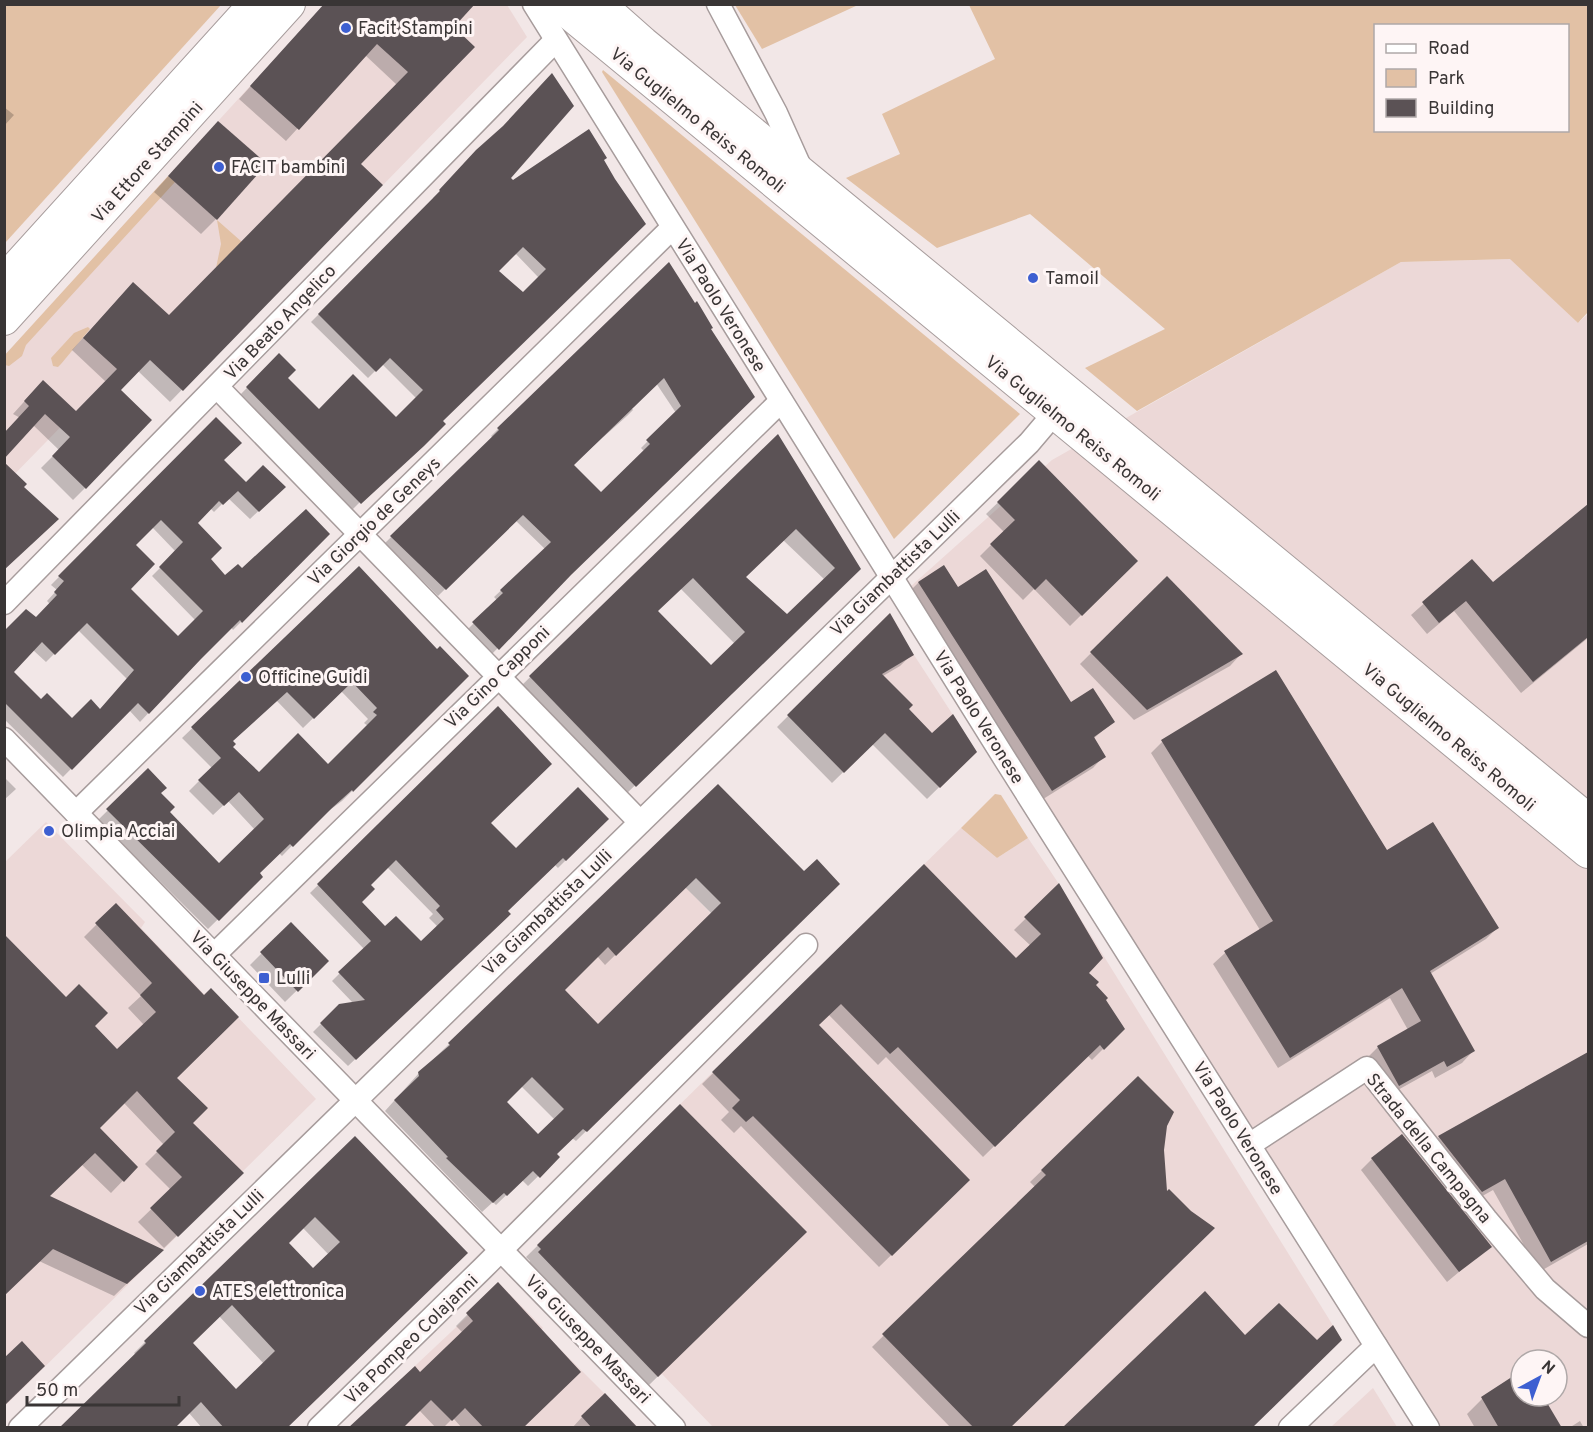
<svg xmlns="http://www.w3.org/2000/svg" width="1593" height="1432" viewBox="0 0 1593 1432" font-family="Overpass,sans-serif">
	<rect width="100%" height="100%" fill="#f2e7e7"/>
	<g fill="#ecd8d7" fill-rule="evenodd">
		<path d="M324,5h183l20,32 -144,148 -218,135 -160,164 -1,-128z"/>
		<path d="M1511,259l67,64 10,-9v1113h-158l-520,-840 142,-127 349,-198zM1521,1360h36v36h-36z"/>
		<path d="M890,613l12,20 -1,2 76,117 -37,36 -56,-55 -33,-82z"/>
		<path d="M46,822l99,100 -4,6 49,51 14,15 7,-5 105,110 -311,307v-544z"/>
		<path d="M961,828l36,30 31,-20 31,46 283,456 -90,87h-539l-51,-53 -4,3 -120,-125 3,-3 -4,-4z"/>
		<path d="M650,850l109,114 -172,168 -55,-55 5,-115z"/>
		<path d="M498,1282l45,46 -2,2 97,97 -289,1 119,-112 -2,-3z"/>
		<path d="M1373,1388l24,39h-66z"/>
	</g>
	<g fill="#e2c1a5" fill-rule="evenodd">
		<path d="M5,4l216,1 -216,238 -1,-238z"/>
		<path d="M735,5h123l-96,44z"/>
		<path d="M969,5h619v307l-10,11 -68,-64 -109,3 -264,149 -52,-43 80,-39 -135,-115 -93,34 -91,-70 54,-24 -18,-40 113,-55zM1376,26h192v104h-192z"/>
		<path d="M603,70l417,344 -126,125 -292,-467z"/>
		<path d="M168,176l7,6 -149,163 -4,11 -13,10 -4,-1 -1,-9z"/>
		<path d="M217,220l25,22 -26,26 5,-24z"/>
		<path d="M88,327l2,2 -29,35 -3,3 -5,-1 -2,-8 23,-25z"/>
		<path d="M995,794l6,1 27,43 -31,20 -36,-30z"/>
	</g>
	<g fill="#0003" fill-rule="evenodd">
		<path d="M325,4l127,23 -93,137 21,21 -210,217 -33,-32 -18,20 -34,98 -12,12 -32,-32 18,-18 -26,-25 -20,-11 18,-20 45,19 30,-31 -34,-32 49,-54 48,21 228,-232 -32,-30 -79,86 -47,-42z"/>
		<path d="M4,107l10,8 -10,11z"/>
		<path d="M203,138l13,81 -15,15 -47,-42z"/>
		<path d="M469,160l44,22 90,-22 11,20 -173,241 -89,89 -112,-115 39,-40 7,23 33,33 77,8 20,-21 -34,-34 -14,14 -57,-56 123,-123 -1,-1zM515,253l24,25 -16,16 -26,-23z"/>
		<path d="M669,264l84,133 -187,181 -75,77 -24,-25 30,-30 -3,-3 51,-48 -30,-29 -77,76 -53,-53 108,-105 -2,-2 7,-7zM656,383l20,30 -35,35 3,3 -43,43 -29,-29 55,-49 6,-6 -2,-3z"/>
		<path d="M216,419l6,41 24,24 38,3 -34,32 -22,-21 -14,14 -4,-4 -14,15 13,36 16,18 103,-43 -95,96 -2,-3 -32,32 -59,63 -11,-12 -66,67 -59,-58v-85l32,-15 14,-15 -3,-3 10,-11 -6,-5zM152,527l24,25 -24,24 44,45 -18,17 -49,-49 5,-44zM78,630l49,49 -27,32 -28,9 -31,-19 -29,-29 21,-22 13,12z"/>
		<path d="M777,436l82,132 -236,229 -104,-109zM783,540l42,40 -38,37 -43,-39zM680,588l55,56 -24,23 -55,-56z"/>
		<path d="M1039,463l97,98 -66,65 -36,-37 -11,11 -43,-44 24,-24 -18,-18z"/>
		<path d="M1588,506v132l-67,55 -67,-82 -27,23 -16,-19 61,-54 21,23z"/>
		<path d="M943,567l14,22 114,115 42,18 -20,17 11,17 -11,12 -53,33 -133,-207 11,-11z"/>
		<path d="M359,568l78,83 30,25 -125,125 -23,17 -37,38 -3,-3 -21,20 3,4 -53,52 -110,-109 50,-49 20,41 51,53 36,-35 -27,-29 -15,14 -24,-24 23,-23 -30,-30zM341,691l27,28 -4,4 4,3 -40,40 -69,8 -28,-27 1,-6 44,-41 27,28z"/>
		<path d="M1167,578l74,76 -11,12 -96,54 -54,-56z"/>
		<path d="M890,615l22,39 -12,12 -17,10 24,33 25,27 43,16 -48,47 -55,-55 -40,39 -55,-56z"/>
		<path d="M498,708l-9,115 27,27 91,-31 -49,49 -3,-3 -49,47 -5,9 -153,145 -35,-34 27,-27 13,-2 -21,-22 32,-32 -54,-56zM387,867l46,47 -4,4 9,9 -17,17 -36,-16 -25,-26 9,-17z"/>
		<path d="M1162,742l224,110 111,76 -11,11 -56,35 43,77 -11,12 -27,15 -3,-7 -45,25 -21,-37 12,-12 30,-17 -18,-32 -112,70 -65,-104 12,-11 35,-23 -109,-177z"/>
		<path d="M4,777l12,12 -12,11z"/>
		<path d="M718,786l86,87 34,11 -262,257 -4,-3 -17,16 3,3 -30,29 -6,-6 -26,25 -3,-3 -11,10 -97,-101 34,-38zM685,887l27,27 -114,112 -35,-36 34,-34 8,9zM521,1086l34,34 -17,16 -33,-34z"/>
		<path d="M924,866l92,95 15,-15 -17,-16 45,-44 28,87 36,56 -31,31 -5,-5 -104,102 -97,-100 -8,8 -50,-51 -11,11 151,155 -89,87 -138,-141 -7,7 -13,-13 8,-8 -27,-28z"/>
		<path d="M116,905l88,92 -29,81 16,45 50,50 -77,75 -26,-26 33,-32 -26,-26 19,-19 -40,-42 -26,25 38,39 -25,26 -30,-29 -34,33 102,65 -35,34 -75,-35 -35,33 89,-268 24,25 27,-26 -16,-17 13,-12 -57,-59z"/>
		<path d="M291,924l36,37 -42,41 -35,-37z"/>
		<path d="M1588,1054v190l-49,28 -46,-82 -23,13 -43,-54 12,-12z"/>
		<path d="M1138,1078l-130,350h-57l-79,-81 163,-160 -5,-5z"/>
		<path d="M680,1106l125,126 -159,156 -118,-124 2,-3 -4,-4z"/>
		<path d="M355,1139l111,114 -180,175h-84l-13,-15 -14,13 2,2h-116l75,-73 -2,-2 11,-11zM303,1228l26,27 -16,15 -26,-27zM219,1316l45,48 -28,27 -45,-48z"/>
		<path d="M1372,1159l118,87 -43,36 -86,-112z"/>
		<path d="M498,1284l24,144h-60l-9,-10 -10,10h-7l-17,-18 1,-36 43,-41 -7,-7z"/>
		<path d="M1521,1373v23h20l20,32h-86l-8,-14 15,-15z"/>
		<path d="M583,1416l53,12h-64z"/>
		<path d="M1580,1421l4,7h-15z"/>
	</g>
	<g fill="#5b5255" fill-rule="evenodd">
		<path d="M324,4h151l-21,23 21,20 -114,117 22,21 -200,206 -33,-31 -29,30 31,30 -66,69 -34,-33 18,-19 -25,-23 -41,45v-26l25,-27 -5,-5 19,-21 33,31 41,-42 -34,-31 50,-56 36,33 239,-243 -31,-28 -78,86 -49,-44z"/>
		<path d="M552,73l22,33 -63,72 2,2 76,-51 18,29 -3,2 11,19 31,45 -203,197 3,3 -22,22 -63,58 -115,-117 33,-34 17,17 -8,8 31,31 34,-35 43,43 27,-27 -33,-32 -14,14 -58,-58 122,-123 -1,-1 37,-40 27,-24zM523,247l23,22 -23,23 -24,-21z"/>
		<path d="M218,121l49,43 -50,56 -49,-44z"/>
		<path d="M669,262l26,41 2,-2 16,27 -2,1 44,68 -184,178 -72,75 -27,-28 31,-29 -3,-3 51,-48 -28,-27 -77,75 -56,-54 109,-106 -2,-2zM664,378l17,28 -35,34 4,4 -49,48 -27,-27z"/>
		<path d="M216,417l26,26 -18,17 22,22 17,-17 23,22 -27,25 -21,-21 -15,14 -4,-4 -21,22 24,25 -11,11 14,16 13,-11 4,4 64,-59 24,25 -88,89 -2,-3 -39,39 -52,55 -11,-11 -66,67 -68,-68v-71l22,-22 10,8 21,-22 -3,-3 10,-11 -6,-5zM161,520l22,22 -24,25 44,44 -25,25 -47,-47 24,-25 -19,-19zM87,623l47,47 -34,39 -9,-10 -19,19 -25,-25 -6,6 -27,-27 28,-30 13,13z"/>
		<path d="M778,434l83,135 -225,218 -107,-111zM796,529l39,39 -48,46 -41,-37zM693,578l52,54 -34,33 -53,-54z"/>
		<path d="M1039,460l99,101 -56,55 -36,-37 -11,11 -45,-46 25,-24 -18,-18z"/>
		<path d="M4,462l23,22 -3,3 35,32 -55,51z"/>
		<path d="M1588,504v133l-55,45 -67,-81 -27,22 -17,-21 50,-43 21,23z"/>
		<path d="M944,565l14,22 28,-18 85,133 22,-14 22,34 -21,15 12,20 -54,34 -134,-209z"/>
		<path d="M359,566l78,83 3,-3 29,30 -116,116 -1,-2 -20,18 -39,39 -3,-3 -30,29 3,4 -44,44 -113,-112 42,-41 19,20 -6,5 14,14 -5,5 49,51 45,-44 -25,-27 -15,14 -26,-26 23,-22 -30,-31zM352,682l25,26 -4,4 4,3 -49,49 -30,-31 -39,39 -26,-25 3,-3 -3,-3 54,-49 27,27z"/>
		<path d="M1167,576l76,78 -96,56 -57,-58z"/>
		<path d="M890,613l24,42 -32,19 31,31 -4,4 23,24 21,-19 24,38 -37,36 -55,-55 -41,40 -57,-58z"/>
		<path d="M1276,670l111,180 46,-28 66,106 -69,43 45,80 -28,16 -3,-6 -45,25 -22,-40 44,-25 -19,-33 -112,70 -66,-107 49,-30 -112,-181z"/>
		<path d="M498,706l54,58 -61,59 25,25 62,-61 31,32 -43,42 -3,-3 -55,53 3,3 -21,20 -134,126 -36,-37 19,-19 26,-4 -27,-28 33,-31 -54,-57zM396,860l44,46 -4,4 8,9 -23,22 -25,-25 -11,10 -23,-24 13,-13 -4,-4z"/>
		<path d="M718,784l86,87 13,-12 23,25 -253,248 -4,-3 -26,25 3,3 -20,21 -7,-7 -26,25 -3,-3 -11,10 -47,-45 2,-1 -54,-57 25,-24 -1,-4 32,-27 -2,-2zM696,878l25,25 -123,121 -33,-34 43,-43 8,9zM532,1077l32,32 -26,25 -31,-32z"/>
		<path d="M924,864l92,94 25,-24 -17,-17 35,-34 44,75 -14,15 10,9 -3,3 12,13 -2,2 19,29 -21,21 -4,-5 -105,102 -97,-100 -8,7 -49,-50 -22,21 151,155 -78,76 -139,-140 -7,6 -14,-14 8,-8 -28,-28z"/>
		<path d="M116,903l88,92 7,-7 28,29 -62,61 31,30 -15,15 51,50 -66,64 -28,-29 32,-31 -26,-26 19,-19 -38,-41 -37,37 38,39 -14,15 -29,-29 -45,43 114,54 -37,34 -74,-35 -49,47v-362l62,63 13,-13 29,29 -13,13 22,23 39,-37 -16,-17 12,-12 -57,-60z"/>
		<path d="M291,922l38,39 -31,31 -38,-40z"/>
		<path d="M1588,1052v189l-37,21 -46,-83 -23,13 -44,-56z"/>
		<path d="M1138,1076l36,36 -7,14 -3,24 3,41 2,-2 22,22 24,17 -205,200h-36l-92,-94 164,-159 -5,-5z"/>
		<path d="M680,1104l127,128 -149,145 -120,-125 3,-3 -4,-4z"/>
		<path d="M1402,1134l90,113 -33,25 -88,-114z"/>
		<path d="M355,1136l113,117 -181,175h-63l-23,-26 -26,26h-116l87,-85 -2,-2zM315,1217l25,25 -27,26 -24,-25zM232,1305l43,46 -39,38 -43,-46z"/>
		<path d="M498,1282l83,90 -58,56h-39l-19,-20 -13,13 -21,-21 -28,28h-55l67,-62 5,6 53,-51 -7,-8z"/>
		<path d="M1205,1291l40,44 34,-32 38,37 16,-15 9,15 -90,88h-190z"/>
		<path d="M22,1341l23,25 -41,40v-48z"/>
		<path d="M1521,1371v25h22l19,32h-63l-18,-31z"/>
		<path d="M605,1393l33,35h-46l-11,-12z"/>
	</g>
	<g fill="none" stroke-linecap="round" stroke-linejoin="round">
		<defs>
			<g id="street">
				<path d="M534,4l469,752 425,672"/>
				<path d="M718,4l58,109 26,58"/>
				<path d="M217,387l423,435"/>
				<path d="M4,603l551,-562"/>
				<path d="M4,739l670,689"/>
				<path d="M76,813l596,-585"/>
				<path d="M214,955l567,-554"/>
				<path d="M1249,1145l118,-77 119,151 59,70 43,37"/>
				<path d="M20,1428l1009,-985 34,-40"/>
				<path d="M319,1428l164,-160 323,-323"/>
				<path d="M1290,1428l86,-82"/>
			</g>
			<g id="secondary">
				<path d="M558,4l1030,848"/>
				<path d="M599,4l44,39 945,777"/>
				<path d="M4,281l251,-277"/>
				<path d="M4,319l285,-315"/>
			</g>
		</defs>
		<use href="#street" stroke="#a79c9c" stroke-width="25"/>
		<use href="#secondary" stroke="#a79c9c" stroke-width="34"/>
		<use href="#street" stroke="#fff" stroke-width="22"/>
		<use href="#secondary" stroke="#fff" stroke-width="32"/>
	</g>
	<g fill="#3d5fd1" stroke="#fef5f5" stroke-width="2">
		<circle cx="346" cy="28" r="6"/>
		<circle cx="219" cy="167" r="6"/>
		<circle cx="1033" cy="278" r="6"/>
		<circle cx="246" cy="677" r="6"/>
		<circle cx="49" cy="831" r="6"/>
		<rect x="258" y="972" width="12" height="12" rx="3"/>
		<circle cx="200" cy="1291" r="6"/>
	</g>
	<g text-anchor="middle" stroke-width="6" stroke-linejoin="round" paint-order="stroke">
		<g font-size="18" fill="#393535" stroke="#fef5f5" text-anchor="start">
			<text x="358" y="34">Facit Stampini</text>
			<text x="231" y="173">FACIT bambini</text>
			<text x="1045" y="284">Tamoil</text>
			<text x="258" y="683">Officine Guidi</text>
			<text x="61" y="837">Olimpia Acciai</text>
			<text x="276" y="984">Lulli</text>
			<text x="212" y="1297">ATES elettronica</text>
		</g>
		<g font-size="18" fill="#393535" stroke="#fef5f5">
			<text transform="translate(698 120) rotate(39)" y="6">Via Guglielmo Reiss Romoli</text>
			<text transform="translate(147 162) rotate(-48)" y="6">Via Ettore Stampini</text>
			<text transform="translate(721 305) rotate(58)" y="6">Via Paolo Veronese</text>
			<text transform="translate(280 322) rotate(-46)" y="6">Via Beato Angelico</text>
			<text transform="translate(1073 428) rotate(39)" y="6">Via Guglielmo Reiss Romoli</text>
			<text transform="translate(374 521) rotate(-44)" y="6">Via Giorgio de Geneys</text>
			<text transform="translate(895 573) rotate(-44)" y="6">Via Giambattista Lulli</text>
			<text transform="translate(497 677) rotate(-44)" y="6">Via Gino Capponi</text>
			<text transform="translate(979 717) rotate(58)" y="6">Via Paolo Veronese</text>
			<text transform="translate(1449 737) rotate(40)" y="6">Via Guglielmo Reiss Romoli</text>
			<text transform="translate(547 912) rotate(-44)" y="6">Via Giambattista Lulli</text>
			<text transform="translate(253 995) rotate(46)" y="6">Via Giuseppe Massari</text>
			<text transform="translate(1238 1128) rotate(58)" y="6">Via Paolo Veronese</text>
			<text transform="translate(1429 1148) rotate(51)" y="6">Strada della Campagna</text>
			<text transform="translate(199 1252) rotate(-44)" y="6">Via Giambattista Lulli</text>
			<text transform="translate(411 1339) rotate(-44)" y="6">Via Pompeo Colajanni</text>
			<text transform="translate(588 1339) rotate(46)" y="6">Via Giuseppe Massari</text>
		</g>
	</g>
	<rect width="1593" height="1432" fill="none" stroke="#393535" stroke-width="12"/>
	<rect x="1374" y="24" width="195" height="108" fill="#fef5f5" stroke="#afa8a8" stroke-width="1.5"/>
	<rect x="1386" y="44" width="30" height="9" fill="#ffffff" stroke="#afa8a8" stroke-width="1.5"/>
	<text x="1428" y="54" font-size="18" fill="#393535">Road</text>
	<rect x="1386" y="69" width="30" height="18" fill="#e2c1a5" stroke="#afa8a8" stroke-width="1.5"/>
	<text x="1428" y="84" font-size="18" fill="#393535">Park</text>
	<rect x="1386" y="99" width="30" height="18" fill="#5b5255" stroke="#afa8a8" stroke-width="1.5"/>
	<text x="1428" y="114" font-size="18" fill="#393535">Building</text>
	<g transform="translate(1539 1378) rotate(41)"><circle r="28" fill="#fef5f5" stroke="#afa8a8" stroke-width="1.5"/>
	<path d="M0-4.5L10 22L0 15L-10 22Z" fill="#3d5fd1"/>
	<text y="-9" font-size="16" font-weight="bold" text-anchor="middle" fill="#393535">N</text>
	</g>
	<path d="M27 1396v9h152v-9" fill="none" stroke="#393535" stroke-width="3"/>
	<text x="36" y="1396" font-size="18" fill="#393535" stroke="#fef5f5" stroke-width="4.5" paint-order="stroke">50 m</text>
</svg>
